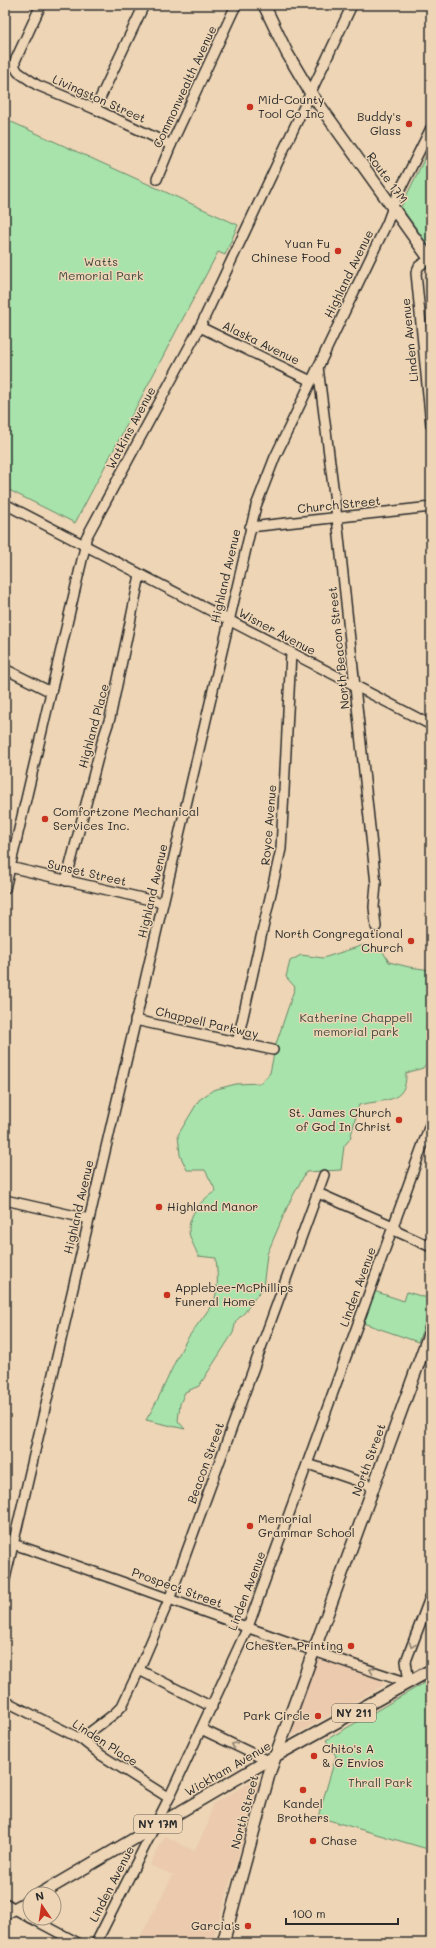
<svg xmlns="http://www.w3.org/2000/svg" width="436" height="1948" viewBox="0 0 436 1948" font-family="Mali,sans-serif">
	<rect width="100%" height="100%" fill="#edd5b5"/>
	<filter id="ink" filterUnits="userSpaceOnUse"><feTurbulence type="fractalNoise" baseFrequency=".025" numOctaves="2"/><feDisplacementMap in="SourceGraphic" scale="8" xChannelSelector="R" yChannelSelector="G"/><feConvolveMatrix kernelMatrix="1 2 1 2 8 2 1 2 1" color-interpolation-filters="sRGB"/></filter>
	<g filter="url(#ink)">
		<g fill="#ebcaae">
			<path d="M318,1658l63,22 3,5 -90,50 -2,-5z"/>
			<path d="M257,1779l2,6 -47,158h-75l36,-68 -23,-10 15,-29 29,15 14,-27 4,-20z"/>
		</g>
		<g fill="#a7e3aa" stroke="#69876a">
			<path d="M5,119l233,106 -13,30 -7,-3 -143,271 -70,-35z"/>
			<path d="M431,145v104l-30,-42z"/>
			<path d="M364,945l18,5 7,12 20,5 22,3 -1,89 -7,9 -17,5c1,32 -24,26 -47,32l-9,34 -6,7 -3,24 -35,2 -17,31 -22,51 -4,34 -9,11 -9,13 -9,9 -3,12 -34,53 -14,6 -5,12 -2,17 7,8 -39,-9c16,-25 25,-53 40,-79 7,-12 25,-32 29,-43 4,-13 2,-27 1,-40l-18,-2c-2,-7 -8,-16 -9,-24 -1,-18 13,-33 27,-41l-11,-21h-18l-7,-15 -2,-20 21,-35 14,-10 23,-6 25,-1 9,-10 6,-29 19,-57 -9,-10 4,-16 11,-6 22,3z"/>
			<path d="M374,1291l30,10 3,-9 24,7v8l-13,35 -55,-19z"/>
			<path d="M431,1679v171l-113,-33 18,-61 -10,-16z"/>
		</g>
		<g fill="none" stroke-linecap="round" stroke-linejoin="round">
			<defs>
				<g id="minor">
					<path d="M41,5l-26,56v6l3,5 19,13 58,24 76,36"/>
					<path d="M95,109l49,-104"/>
					<path d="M157,179l14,-34 65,-140"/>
					<path d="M430,259l-11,7 -3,7 15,152"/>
					<path d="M200,327l111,54"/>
					<path d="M318,367l19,151 39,366 -2,23 2,20"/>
					<path d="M5,504l426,221"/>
					<path d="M250,527l181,-20"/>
					<path d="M5,669l46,23"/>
					<path d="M5,866l158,37"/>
					<path d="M66,881l36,-139 8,-24 30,-143"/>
					<path d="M5,889l80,-342 1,-9 114,-211 152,-322"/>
					<path d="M135,1020l138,30"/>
					<path d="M237,1043l44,-194 10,-196"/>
					<path d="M318,1193l75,33 5,6 33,15"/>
					<path d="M5,1200l84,19"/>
					<path d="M308,1464l64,22"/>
					<path d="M5,1539l8,5c133,44 263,97 396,139l-3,-22 25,-66"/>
					<path d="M5,1579l251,-1073 19,-49 112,-234 10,-27 34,-68"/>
					<path d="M139,1670l73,37"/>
					<path d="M5,1701l76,38 20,16 68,43"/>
					<path d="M201,1729l67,32"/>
					<path d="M81,1739l33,-25 8,-8 17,-36 30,-70 155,-425"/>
					<path d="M5,1903l25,15"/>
					<path d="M31,1918l47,25"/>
					<path d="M96,1943l73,-145 79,-171 183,-505"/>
				</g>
				<g id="major">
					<path d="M264,5l23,48 23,39 121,169"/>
					<path d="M40,1894l237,-139 154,-85"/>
					<path d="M5,1914l25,-14"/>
					<path d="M223,1943l47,-172 161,-442"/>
				</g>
			</defs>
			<use href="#minor" stroke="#2b2b2b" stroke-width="12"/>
			<use href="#major" stroke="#2b2b2b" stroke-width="14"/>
			<use href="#minor" stroke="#edd5b5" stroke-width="9"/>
			<use href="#major" stroke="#edd5b5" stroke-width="11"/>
		</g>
		<defs><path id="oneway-chevron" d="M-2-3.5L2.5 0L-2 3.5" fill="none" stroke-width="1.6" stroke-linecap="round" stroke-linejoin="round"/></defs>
		<g stroke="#8c8070">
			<use href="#oneway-chevron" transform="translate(412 1645) rotate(111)"/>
			<use href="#oneway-chevron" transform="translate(372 1670) rotate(-160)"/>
			<use href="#oneway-chevron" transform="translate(234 1745) rotate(-155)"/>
		</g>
	</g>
	<g fill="#c8321e" stroke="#edd5b5" stroke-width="1.5">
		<circle cx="250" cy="107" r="4"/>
		<circle cx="409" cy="124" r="4"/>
		<circle cx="338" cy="251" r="4"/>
		<circle cx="45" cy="819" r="4"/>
		<circle cx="411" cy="941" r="4"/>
		<circle cx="399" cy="1120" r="4"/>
		<circle cx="159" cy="1207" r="4"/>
		<circle cx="167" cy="1295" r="4"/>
		<circle cx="250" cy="1526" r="4"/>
		<circle cx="351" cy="1646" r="4"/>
		<circle cx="318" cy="1716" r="4"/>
		<circle cx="314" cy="1756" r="4"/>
		<circle cx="303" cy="1790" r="4"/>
		<circle cx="313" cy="1841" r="4"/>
		<circle cx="248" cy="1926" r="4"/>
	</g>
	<g text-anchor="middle" stroke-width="3" stroke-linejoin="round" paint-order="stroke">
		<g fill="#edd5b5" stroke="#655e54" stroke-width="1">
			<rect x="332" y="1704" width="44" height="18" rx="3"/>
			<rect x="134" y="1815" width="48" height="18" rx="3"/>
		</g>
		<g font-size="11" font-weight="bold" fill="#2b2b2b">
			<text x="354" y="1717">NY 211</text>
			<text x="158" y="1828">NY 17M</text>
		</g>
		<g font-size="12" fill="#2b2b2b" stroke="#edd5b5">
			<text transform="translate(185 87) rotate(-65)" y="4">Commonwealth Avenue</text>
			<text transform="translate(99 99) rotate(24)" y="4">Livingston Street</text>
			<text transform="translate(387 178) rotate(54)" y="4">Route 17M</text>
			<text transform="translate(349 274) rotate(-64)" y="4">Highland Avenue</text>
			<text transform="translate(410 340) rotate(-96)" y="4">Linden Avenue</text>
			<text transform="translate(261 343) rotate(26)" y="4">Alaska Avenue</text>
			<text transform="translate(131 428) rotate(-62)" y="4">Watkins Avenue</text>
			<text transform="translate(339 505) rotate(-6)" y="4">Church Street</text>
			<text transform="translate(226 576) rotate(-77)" y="4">Highland Avenue</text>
			<text transform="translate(277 632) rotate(28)" y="4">Wisner Avenue</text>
			<text transform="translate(339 648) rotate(-96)" y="4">North Beacon Street</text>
			<text transform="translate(94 726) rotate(-75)" y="4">Highland Place</text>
			<text transform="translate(269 825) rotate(-85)" y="4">Royce Avenue</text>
			<text transform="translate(87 873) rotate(13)" y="4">Sunset Street</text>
			<text transform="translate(153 891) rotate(-77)" y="4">Highland Avenue</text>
			<text transform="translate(207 1023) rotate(13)" y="4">Chappell Parkway</text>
			<text transform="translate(79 1207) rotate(-77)" y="4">Highland Avenue</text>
			<text transform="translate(358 1287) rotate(-70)" y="4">Linden Avenue</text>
			<text transform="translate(369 1460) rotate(-70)" y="4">North Street</text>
			<text transform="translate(206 1463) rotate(-70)" y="4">Beacon Street</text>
			<text transform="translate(177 1588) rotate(20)" y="4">Prospect Street</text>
			<text transform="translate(247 1591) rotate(-69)" y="4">Linden Avenue</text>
			<text transform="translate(105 1743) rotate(33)" y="4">Linden Place</text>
			<text transform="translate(228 1769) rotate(-30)" y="4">Wickham Avenue</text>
			<text transform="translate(245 1812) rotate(-75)" y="4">North Street</text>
			<text transform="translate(112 1884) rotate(-63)" y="4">Linden Avenue</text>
		</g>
		<g font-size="12" fill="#2b2b2b" stroke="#edd5b5" text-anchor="start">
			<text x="258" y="104">Mid-County<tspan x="258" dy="14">Tool Co Inc</tspan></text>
			<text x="401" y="121" text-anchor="end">Buddy's<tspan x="401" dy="14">Glass</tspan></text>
			<text x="330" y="248" text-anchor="end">Yuan Fu<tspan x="330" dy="14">Chinese Food</tspan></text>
			<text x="53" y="816">Comfortzone Mechanical<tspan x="53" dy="14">Services Inc.</tspan></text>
			<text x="403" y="938" text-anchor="end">North Congregational<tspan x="403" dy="14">Church</tspan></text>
			<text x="391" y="1117" text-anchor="end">St. James Church<tspan x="391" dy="14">of God In Christ</tspan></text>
			<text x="167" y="1211">Highland Manor</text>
			<text x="175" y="1292">Applebee-McPhillips<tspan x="175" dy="14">Funeral Home</tspan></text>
			<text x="258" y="1523">Memorial<tspan x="258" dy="14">Grammar School</tspan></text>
			<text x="343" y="1650" text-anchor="end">Chester Printing</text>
			<text x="310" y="1720" text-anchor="end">Park Circle</text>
			<text x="322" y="1753">Chito's A<tspan x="322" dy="14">&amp; G Envios</tspan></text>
			<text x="303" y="1808" text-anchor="middle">Kandel<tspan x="303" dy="14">Brothers</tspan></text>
			<text x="321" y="1845">Chase</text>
			<text x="240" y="1930" text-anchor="end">Garcia's</text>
		</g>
		<g font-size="12" fill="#3e473e" stroke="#edd5b5">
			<text x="101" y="266">Watts<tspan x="101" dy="14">Memorial Park</tspan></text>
			<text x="356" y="1022">Katherine Chappell<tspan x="356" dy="14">memorial park</tspan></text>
			<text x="380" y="1787">Thrall Park</text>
		</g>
	</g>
	<rect width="436" height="1948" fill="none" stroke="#edd5b5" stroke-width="20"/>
	<rect x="10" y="10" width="416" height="1928" fill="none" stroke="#2b2b2b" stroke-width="1.5" filter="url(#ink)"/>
	<g transform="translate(42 1906) rotate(347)"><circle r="19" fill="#edd5b5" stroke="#9f917e"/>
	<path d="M0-3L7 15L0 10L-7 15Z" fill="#c8321e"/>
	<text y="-6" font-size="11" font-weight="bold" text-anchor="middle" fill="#2b2b2b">N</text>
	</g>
	<path d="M286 1918v6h112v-6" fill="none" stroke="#2b2b2b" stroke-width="2"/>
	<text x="292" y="1918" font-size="12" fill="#2b2b2b" stroke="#edd5b5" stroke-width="3" paint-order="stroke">100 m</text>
</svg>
